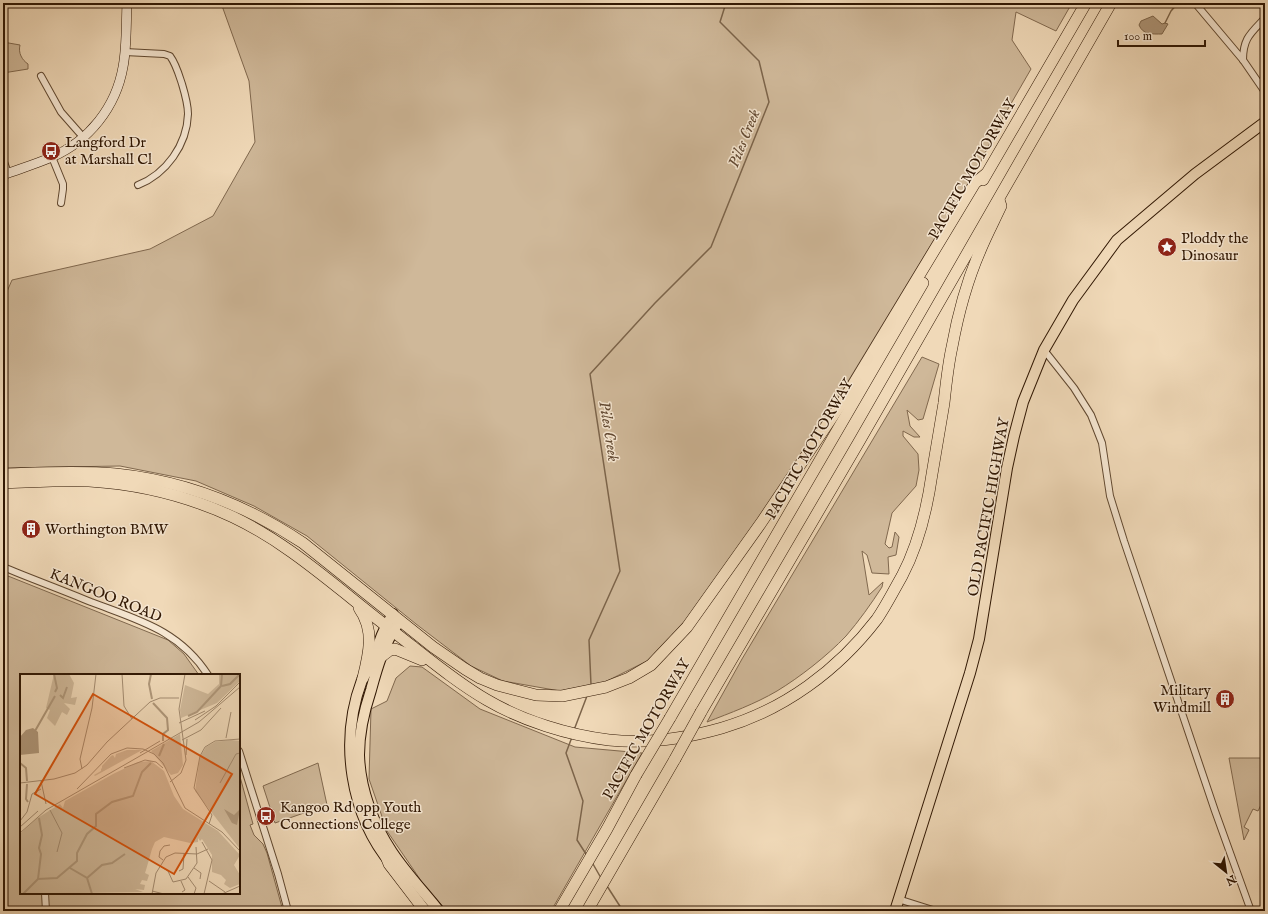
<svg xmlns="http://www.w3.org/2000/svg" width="1268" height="914" viewBox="0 0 1268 914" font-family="'IM FELL English',serif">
	<rect width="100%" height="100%" fill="#f0d9b8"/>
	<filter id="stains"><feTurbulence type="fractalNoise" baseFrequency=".005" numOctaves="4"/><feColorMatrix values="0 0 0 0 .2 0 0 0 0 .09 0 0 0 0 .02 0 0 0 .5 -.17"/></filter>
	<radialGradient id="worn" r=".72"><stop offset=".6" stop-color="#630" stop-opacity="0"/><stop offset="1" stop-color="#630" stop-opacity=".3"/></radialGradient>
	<g fill="#cfb899" stroke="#80684e">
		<path d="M221,3h851l-16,28 -40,-19 -4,28 19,29 -30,52 -23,46 -168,277 -125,179 -38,38 -42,21 -45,9 -57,-10 -32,-15 -55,-42 -109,-88 -53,-30 -58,-25 -76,-15 -117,2v-171l2,-1 7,-16 138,-31 63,-33 42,-74 -6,-61z"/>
		<path d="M3,42l17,3c-2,8 2,15 8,19v5l-25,4z"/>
		<path d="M922,357l17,7 -16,55 -5,1 -11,-10 3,16 10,11h-6l-11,-6v5l15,18 1,16 -3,16 -24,27 -7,31 4,4 3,-1 3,-15 4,5 -3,18 -8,2 1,17 -17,-1 -5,-18 -5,-4 7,44 14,-13 -1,5c-11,17 -23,34 -36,49 -19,20 -46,41 -69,55 -22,13 -47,22 -70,31l35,-63z"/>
		<path d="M3,574l165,66 16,14 15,21h-178v218h218v-120l14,51 -3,1 4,10 9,9 4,9 16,58h-280z"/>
		<path d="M410,666l12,1 58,42 95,38 67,6 -91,158h-104l-23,-26 -37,-54 -18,-52 2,-70 16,-8 9,-23z"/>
		<path d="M1229,758h32l4,27v12l-7,14 -5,-2 -9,18 5,3 -5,10z"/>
		<path d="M318,763l9,42 -52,18 -12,-37z"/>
	</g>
	<path fill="#af977a" stroke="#7c644a" d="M1153,16l9,8 3,-1 3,1 -6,10c-10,0 -19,1 -23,-9l2,-4z"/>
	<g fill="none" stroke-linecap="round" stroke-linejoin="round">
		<g stroke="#7c644a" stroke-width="1.5">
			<path d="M1165,23l6,-12 7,-8"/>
			<path d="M591,685l-2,-45 31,-69 -30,-197 65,-71 56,-56 58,-145 -10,-41 -39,-39 6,-19"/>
			<path d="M574,730l13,-34"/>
			<path d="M572,737l-6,16 17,48 -6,39 9,14"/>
			<path d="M593,864l8,14"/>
			<path d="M607,886l16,25"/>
		</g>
		<defs>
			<g id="street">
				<path d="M1195,3l48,57 22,32"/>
				<path d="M125,52l39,2 6,2c6,8 9,19 12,28 3,10 6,20 6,30 -1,31 -22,60 -50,71"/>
				<path d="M1243,60c0,-22 8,-27 22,-42"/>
				<path d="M41,76l20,36 22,25"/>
				<path d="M52,157l11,27v5l-2,14"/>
				<path d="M3,159l5,14"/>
				<path d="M1044,350l30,38 17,27 11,28 8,53 14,45 91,270 36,100"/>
				<path d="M3,567c29,12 59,23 88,35 47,18 88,28 117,73"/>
				<path d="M239,751l39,123 10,37"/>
				<path d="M45,893l1,18"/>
				<path d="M898,899l38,12"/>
			</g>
			<path id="secondary" d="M3,175c16,-6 33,-11 49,-18 37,-16 64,-50 71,-90 4,-21 3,-43 4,-64"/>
			<g id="primary">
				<path d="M397,625c-13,19 -20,43 -26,65 -7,21 -12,43 -12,65 1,34 14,69 33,97 14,21 32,40 47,59"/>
				<path d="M392,865c-42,-50 -53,-124 -30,-185 2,-6 8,-10 10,-15 6,-19 10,-35 21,-51"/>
				<path d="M895,911l75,-238 9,-34 28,-171 7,-32 9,-34 21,-52 29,-50 44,-60 78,-66 70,-52"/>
			</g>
			<g id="highway">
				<path d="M983,180l103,-177"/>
				<path d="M3,474c37,-1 76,-3 113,0 68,7 130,31 187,69l130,104 32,22 15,9 17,7 39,10 26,1 44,-9 23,-9 22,-13 36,-38 74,-104 84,-125 130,-215 11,-9"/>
				<path d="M3,483c29,-1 57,-3 86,-2 49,3 99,15 144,36 42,20 77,48 112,76 22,18 45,36 67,53 24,19 49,39 75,54 36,21 81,35 122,40 37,4 78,-2 113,-12 62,-18 116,-58 155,-109 9,-13 17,-29 25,-43 17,-32 25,-67 30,-102 4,-24 8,-47 12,-71 2,-19 4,-38 8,-56 6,-33 15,-66 28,-96 6,-15 14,-30 21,-45l-2,-6"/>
				<path d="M359,608c16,22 10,46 4,70"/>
				<path d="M382,656l8,-6 5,-1 27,11"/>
				<path d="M701,712l159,-272 251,-437"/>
				<path d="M670,718l253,-435"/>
				<path d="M387,859l2,5 36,47"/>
				<path d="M559,911l48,-82 29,-54"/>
				<path d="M587,911l88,-152"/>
			</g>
		</defs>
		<use href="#street" stroke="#604830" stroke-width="8"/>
		<use href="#secondary" stroke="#301703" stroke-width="10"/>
		<use href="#primary" stroke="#301703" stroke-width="12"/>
		<use href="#highway" stroke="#301703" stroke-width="12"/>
		<use href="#street" stroke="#f5e6d1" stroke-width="6"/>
		<use href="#secondary" stroke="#f5e6d1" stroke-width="9"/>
		<use href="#primary" stroke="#f0d9b8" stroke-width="10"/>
		<use href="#highway" stroke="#f0d9b8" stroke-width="11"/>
		<defs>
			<g id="highway-bridge">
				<path d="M675,759l26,-47"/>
				<path d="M636,775l34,-57"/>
			</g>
		</defs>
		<use href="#highway-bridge" stroke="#301703" stroke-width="12" stroke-linecap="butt"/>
		<use href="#highway-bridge" stroke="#f0d9b8" stroke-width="11"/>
	</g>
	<defs>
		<symbol id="bus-disc" viewBox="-11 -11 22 22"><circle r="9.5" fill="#8f2418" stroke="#f5e6d1"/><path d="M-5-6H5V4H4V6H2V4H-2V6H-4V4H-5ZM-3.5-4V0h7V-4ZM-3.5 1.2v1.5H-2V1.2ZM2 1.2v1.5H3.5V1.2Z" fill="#fff"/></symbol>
		<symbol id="sight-disc" viewBox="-11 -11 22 22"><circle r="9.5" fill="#8f2418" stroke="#f5e6d1"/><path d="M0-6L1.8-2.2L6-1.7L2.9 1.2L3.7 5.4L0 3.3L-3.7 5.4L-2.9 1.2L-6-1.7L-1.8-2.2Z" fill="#fff"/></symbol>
		<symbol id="building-disc" viewBox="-11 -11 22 22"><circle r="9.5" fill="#8f2418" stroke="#f5e6d1"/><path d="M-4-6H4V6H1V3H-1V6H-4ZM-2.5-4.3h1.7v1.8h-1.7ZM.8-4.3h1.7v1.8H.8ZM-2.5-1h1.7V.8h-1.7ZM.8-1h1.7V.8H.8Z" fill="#fff"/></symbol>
	</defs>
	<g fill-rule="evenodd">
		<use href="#bus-disc" x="40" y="140" width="22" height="22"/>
		<use href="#sight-disc" x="1156" y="236" width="22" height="22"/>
		<use href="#building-disc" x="20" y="518" width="22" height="22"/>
		<use href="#building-disc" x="1214" y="688" width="22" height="22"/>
		<use href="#bus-disc" x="255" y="805" width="22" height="22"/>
	</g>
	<g text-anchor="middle" stroke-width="3" stroke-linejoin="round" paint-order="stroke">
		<g font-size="15" fill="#301703" stroke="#f5e6d1" text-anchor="start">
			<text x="65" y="147">Langford Dr<tspan x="65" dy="17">at Marshall Cl</tspan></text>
			<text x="1181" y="243">Ploddy the<tspan x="1181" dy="17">Dinosaur</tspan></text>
			<text x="45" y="534">Worthington BMW</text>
			<text x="1211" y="695" text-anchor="end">Military<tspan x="1211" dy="17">Windmill</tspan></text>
			<text x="280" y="812">Kangoo Rd opp Youth<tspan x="280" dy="17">Connections College</tspan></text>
		</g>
		<g font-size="15" fill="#301703" stroke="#f5e6d1">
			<text transform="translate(972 169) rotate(-60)" y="5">PACIFIC MOTORWAY</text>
			<text transform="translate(809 449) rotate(-60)" y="5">PACIFIC MOTORWAY</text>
			<text transform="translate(988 507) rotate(-80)" y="5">OLD PACIFIC HIGHWAY</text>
			<text transform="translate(106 595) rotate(22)" y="5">KANGOO ROAD</text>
			<text transform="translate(646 729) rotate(-60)" y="5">PACIFIC MOTORWAY</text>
		</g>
		<g font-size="16" font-style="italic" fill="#634a33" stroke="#f5e6d1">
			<text transform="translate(743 138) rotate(-68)" y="6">Piles Creek</text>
			<text transform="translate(610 431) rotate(81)" y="6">Piles Creek</text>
		</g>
	</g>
	<g transform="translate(20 674)">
		<rect width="220" height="220" fill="#f0d9b8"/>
		<path d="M34,0h15l5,9 -3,15 6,-1 -2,8 -11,-2 6,6 -3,6 -5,-3 -7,14 -8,-8 3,-8 -4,-2zM199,0h21v7l-23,22 -36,15 -1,-8 5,-25 23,9 11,-10zM160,60l3,31 -5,8 -7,2 -20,-24zM211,66l9,1v108l-45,-58 5,-34 6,-10 9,-5zM107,76h15l-47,26 -1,-1 7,-4v-3l1,1v-3l9,-10 2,-1 2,3 1,-4zM131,87l13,10 10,25 9,13 35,22 22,24 -6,10 6,10v9l-10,4 -6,-4 2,-4 -5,-5 -9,-3v-17l-10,-16 -2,2 -2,-3v4l-8,1 -26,-6 -9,5 -3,7 -6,21 -1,3 4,2 -2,6 -5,-1 -2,4 5,1 -1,5 -9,-1 8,3 -123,2v-60l16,-15 24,-15 3,4 2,-7 48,-27 25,-12z" fill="#cfb899"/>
		<path d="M13,54l5,4 1,21 -19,2v-18l6,-7zM204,135l10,6 6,-6 -3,16 -5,-2z" fill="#af977a"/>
		<path fill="none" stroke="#af977a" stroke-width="2" d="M34,0l3,14 -2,4M131,0l-2,10 3,15M202,12l8,-2 10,-10M40,21l3,3 4,-11M133,29l14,15 1,12 -5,4v7M168,42l9,-4 24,-26 1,-12M15,57l20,-35M139,82l5,-12M0,89l6,5 1,13M7,110l-1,15 2,3M19,144l3,17 -3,13 2,6 -3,25 19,-1 20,-17v-8l10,-19 9,-8v-12l16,-12 21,-6 9,-24 9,-9M50,194l17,10 5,16M67,204l15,-13 10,-2 13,-9M3,220l15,-15"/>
		<path fill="none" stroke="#a38b70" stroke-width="1" d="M102,0l2,32 8,13M175,46l21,-14 24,-24M159,49l26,-12M206,64l5,-26M162,66l19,-10 20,-22M120,79l20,-12M166,81l1,-16M104,94l21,-8 11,2 7,6M62,95l-2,-10 12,-51 4,-34M21,107l5,23M150,108l11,-9 5,-13 -7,-51 6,-35M0,109l34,-4 21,-6 12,-8 20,-23 43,-40 10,-4h19M200,109l16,-29 4,-1M57,115l34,-35 16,-6 16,1 11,5 9,9 22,45 37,24 18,19M30,136l12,23 -5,19M0,147l7,-9 5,-18 9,-5M189,150l3,-9 -18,-27 6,-32 5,-9 10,-6 25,-2M0,153l18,-16M0,159l26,-23 153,-88 41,-35M182,168l10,18 -8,34M143,186l-4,-3 1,-6 4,-5 6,-1M140,192l8,5 5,11 13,-3 11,-16 -1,-16M174,194l7,5 -1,6M159,197l4,-2 1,-15M168,203l8,11 -2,6M161,207l4,9 -3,2M189,207l16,11M132,217l12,3M132,220l4,-21 10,-16 9,-4 22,1 11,-5M202,220l18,-8"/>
		<path fill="#d6520b" fill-opacity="0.15" stroke="#d6520b" stroke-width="2" d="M73,20l139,80 -58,100 -139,-80z"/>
		<rect width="220" height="220" fill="none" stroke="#301703" stroke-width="2"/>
	</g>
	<rect width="1268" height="914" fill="none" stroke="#f0d9b8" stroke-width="16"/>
	<rect x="4" y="4" width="1260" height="906" fill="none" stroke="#301703" stroke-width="2"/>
	<rect x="8" y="8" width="1252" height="898" fill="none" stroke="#301703"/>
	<g transform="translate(1226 872) rotate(150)" stroke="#f5e6d1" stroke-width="3" paint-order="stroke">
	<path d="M0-3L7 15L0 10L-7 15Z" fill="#301703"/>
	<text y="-6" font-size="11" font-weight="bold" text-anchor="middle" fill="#301703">N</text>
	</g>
	<path d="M1118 40v6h87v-6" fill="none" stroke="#301703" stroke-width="2"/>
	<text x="1124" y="40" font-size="12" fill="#301703" stroke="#f5e6d1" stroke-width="3" paint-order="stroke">100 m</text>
	<rect width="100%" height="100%" filter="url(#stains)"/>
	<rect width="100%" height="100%" fill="url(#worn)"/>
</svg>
